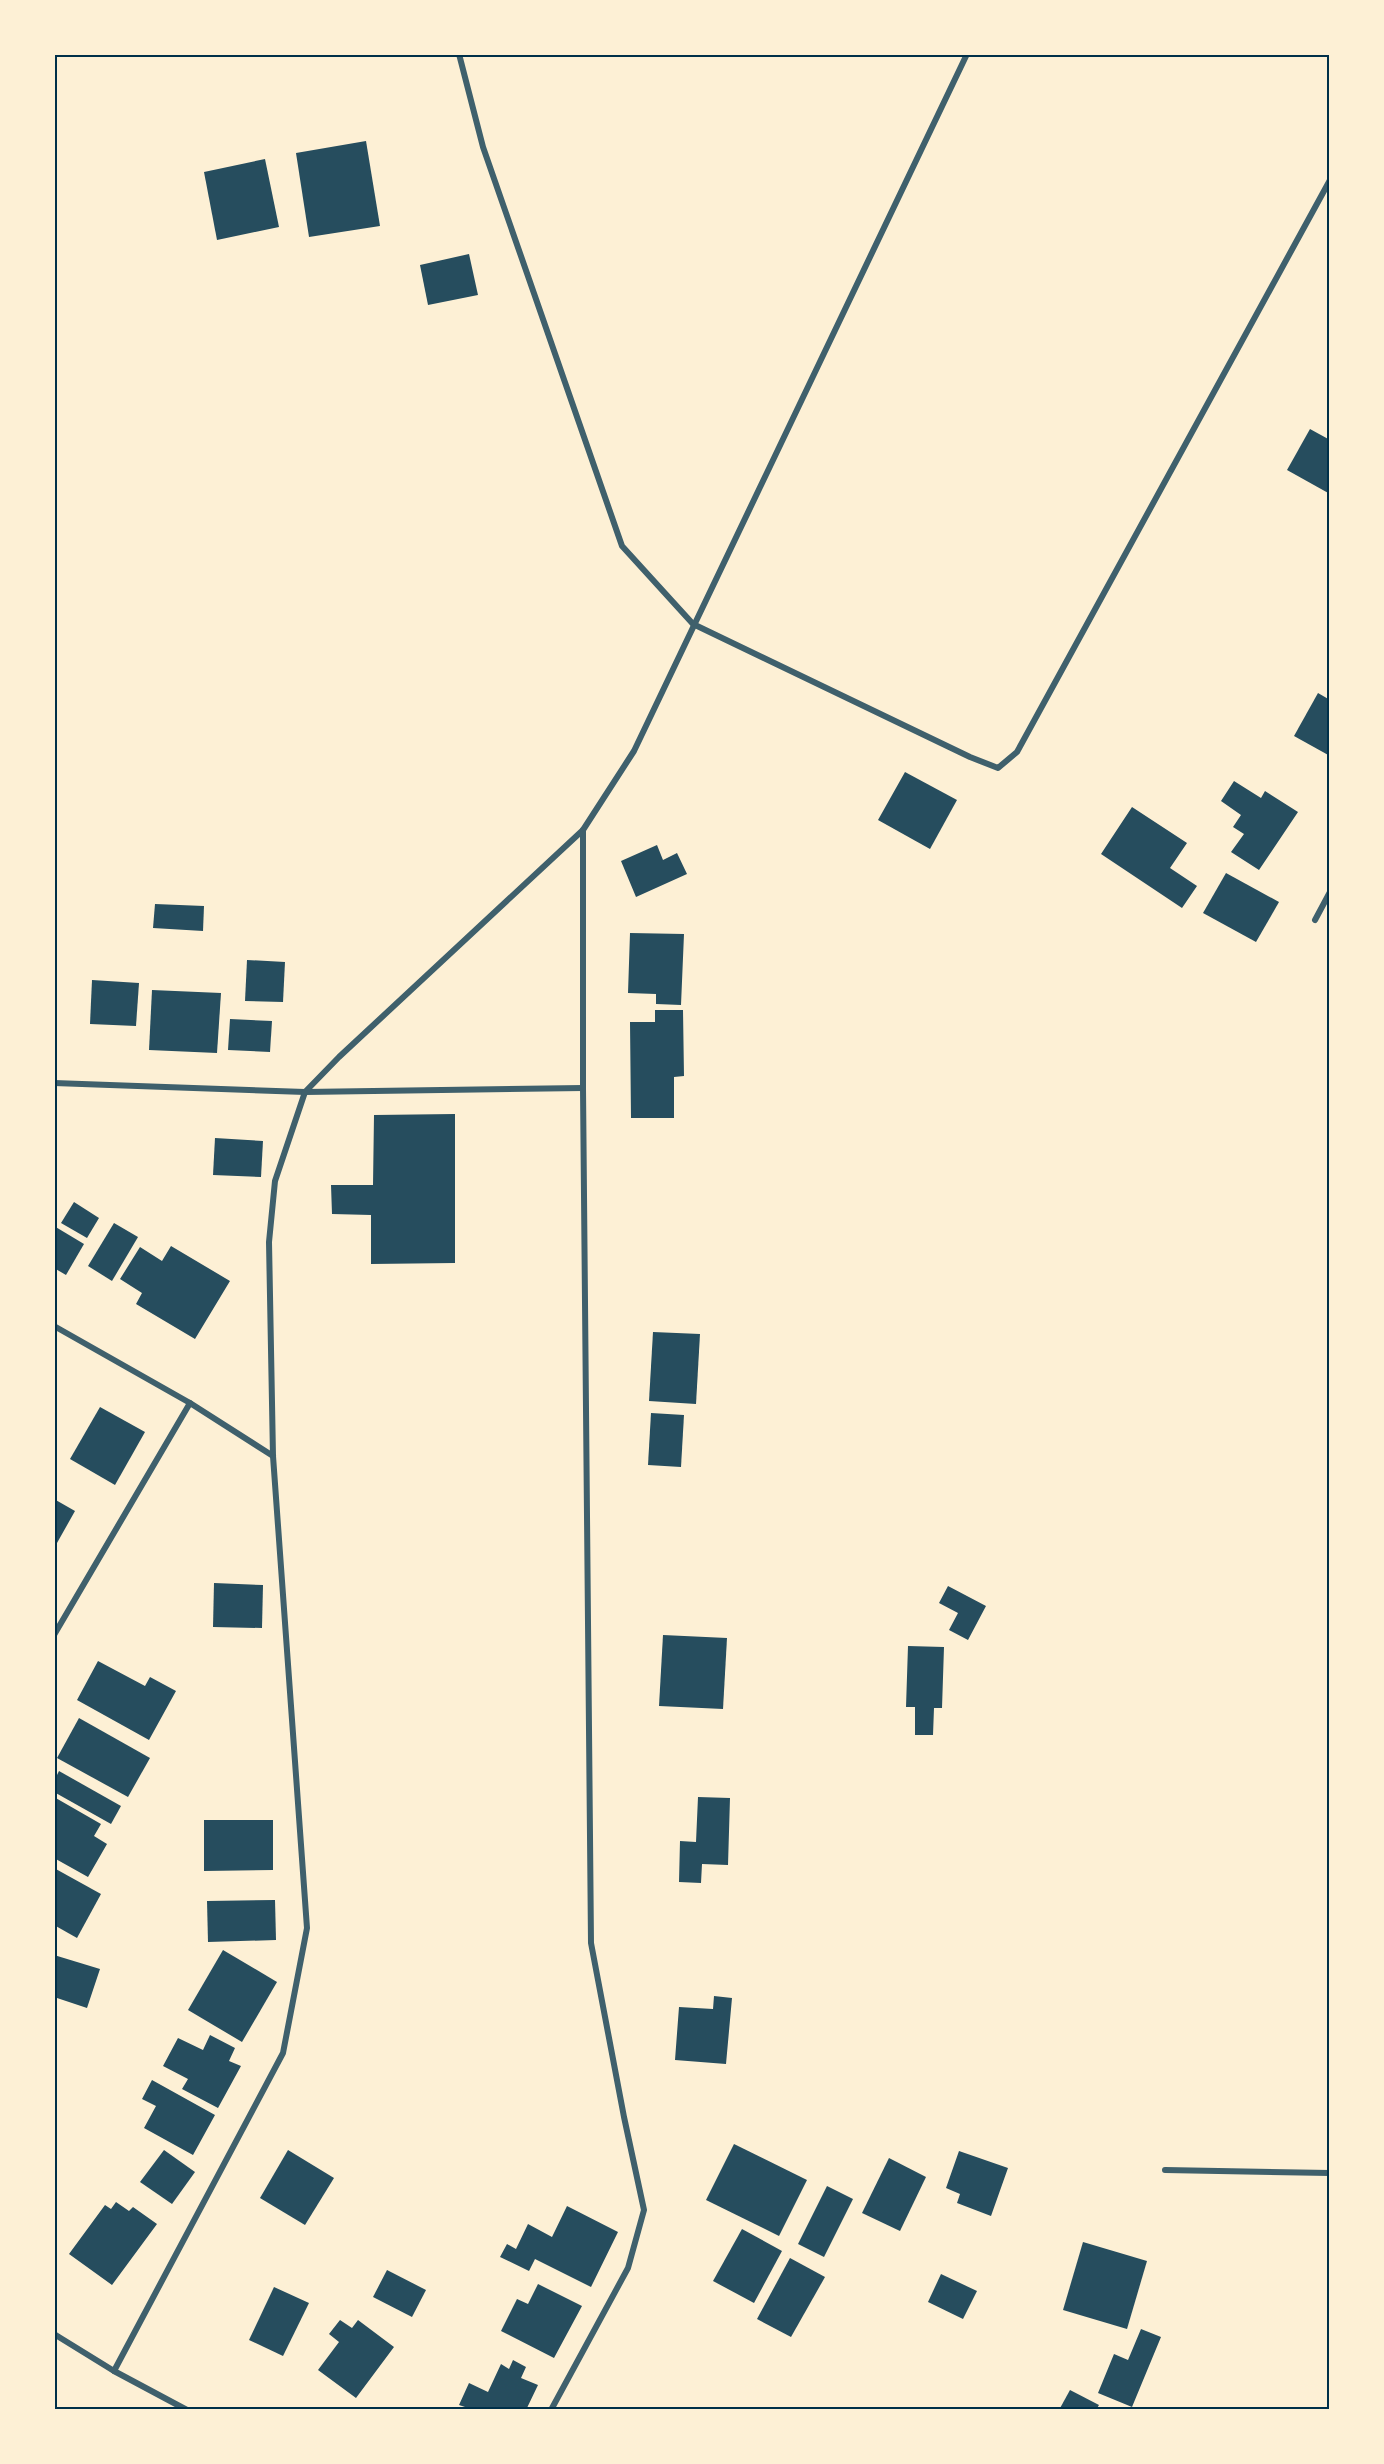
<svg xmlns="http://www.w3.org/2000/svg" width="1384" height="2464" viewBox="0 0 1384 2464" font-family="Lato,sans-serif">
	<rect width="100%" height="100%" fill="#fdf0d5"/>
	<g fill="#264d5e">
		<path d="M366,141l14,85 -71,11 -13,-84z"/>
		<path d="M265,159l14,68 -62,13 -13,-68z"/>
		<path d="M469,254l9,41 -50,10 -8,-40z"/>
		<path d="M1310,429l20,11v54l-43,-24z"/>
		<path d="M1318,693l12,7v56l-36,-20z"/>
		<path d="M905,772l52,28 -27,49 -52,-29z"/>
		<path d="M1234,781l27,17 4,-7 33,21 -39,58 -28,-18 13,-18 -11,-7 8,-12 -20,-14z"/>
		<path d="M1132,807l55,36 -17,25 27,18 -15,22 -81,-54z"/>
		<path d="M657,845l6,15 14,-7 10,21 -51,23 -15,-36z"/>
		<path d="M1226,873l53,29 -23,40 -53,-29z"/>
		<path d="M155,904l49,2 -1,25 -50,-3z"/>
		<path d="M630,933l54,1 -3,71 -25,-1v-10l-28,-1z"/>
		<path d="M247,960l38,2 -2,40 -38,-1z"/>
		<path d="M92,980l47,3 -3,43 -46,-2z"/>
		<path d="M152,990l69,3 -4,60 -68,-3z"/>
		<path d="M655,1010h28l1,66 -10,1v41h-43l-1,-96h25z"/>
		<path d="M230,1019l42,2 -2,31 -42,-2z"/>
		<path d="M455,1114v149l-84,1v-49l-39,-1 -1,-29h42l1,-70z"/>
		<path d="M215,1138l48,3 -2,36 -48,-2z"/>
		<path d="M74,1202l25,16 -12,20 -26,-15z"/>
		<path d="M114,1223l24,14 -26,44 -24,-15z"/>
		<path d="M54,1226l30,18 -18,31 -12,-7z"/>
		<path d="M171,1246l59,35 -35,58 -59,-35 6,-11 -22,-14 20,-32 22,14z"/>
		<path d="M653,1332l47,2 -4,70 -47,-3z"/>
		<path d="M100,1407l45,25 -30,53 -45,-26z"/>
		<path d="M651,1413l33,2 -3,52 -33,-2z"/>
		<path d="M54,1499l21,12 -18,32 -3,-1z"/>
		<path d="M214,1583l49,2 -1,43 -49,-1z"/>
		<path d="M948,1586l38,20 -18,34 -19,-10 9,-17 -19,-10z"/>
		<path d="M663,1635l64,3 -4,71 -64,-3z"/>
		<path d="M908,1646l36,1 -2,61h-8l-1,27h-18v-28h-9z"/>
		<path d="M98,1661l47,25 5,-9 26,14 -27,49 -72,-40z"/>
		<path d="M79,1718l71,40 -22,39 -71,-39z"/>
		<path d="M59,1771l62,35 -10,18 -57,-32v-11z"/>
		<path d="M54,1797l47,27 -7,12 13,8 -19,33 -34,-19z"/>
		<path d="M698,1797l32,1 -2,67 -26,-1 -1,19 -22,-1 1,-41 16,1z"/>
		<path d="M204,1820h69v50l-69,1z"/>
		<path d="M54,1868l47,26 -24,44 -23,-13z"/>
		<path d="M275,1900l1,40 -68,2 -1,-41z"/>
		<path d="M223,1950l54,32 -35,60 -54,-32z"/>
		<path d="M54,1955l46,14 -13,39 -33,-11z"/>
		<path d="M714,1996l18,2 -6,66 -51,-4 4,-53 34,2z"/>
		<path d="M210,2035l25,13 -6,13 12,5 -23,42 -36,-19 6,-10 -25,-13 15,-28 25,12z"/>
		<path d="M152,2080l63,35 -22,40 -49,-27 12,-22 -14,-7z"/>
		<path d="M734,2144l73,36 -28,56 -73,-36z"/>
		<path d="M164,2150l31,22 -23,32 -32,-22z"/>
		<path d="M288,2150l46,28 -29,47 -45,-27z"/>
		<path d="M959,2151l49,17 -17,48 -34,-13 3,-9 -14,-6z"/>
		<path d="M889,2158l37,19 -26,54 -38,-18z"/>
		<path d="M827,2186l26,13 -29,58 -26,-13z"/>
		<path d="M116,2202l13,9 4,-4 24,17 -45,61 -43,-31 36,-49 6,4z"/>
		<path d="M567,2206l51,26 -27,55 -56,-28 -6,12 -29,-14 7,-13 9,5 12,-25 24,13z"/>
		<path d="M742,2229l40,22 -28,52 -41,-22z"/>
		<path d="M1083,2242l64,19 -20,68 -64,-19z"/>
		<path d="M790,2258l35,19 -34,60 -34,-18z"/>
		<path d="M387,2270l39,20 -14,27 -39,-20z"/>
		<path d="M941,2274l36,17 -14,28 -35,-17z"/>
		<path d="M538,2284l44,22 -28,52 -53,-27 16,-32 11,5z"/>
		<path d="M274,2287l35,16 -26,53 -34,-16z"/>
		<path d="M340,2320l12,8 6,-8 36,27 -38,51 -38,-28 21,-28 -10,-8z"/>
		<path d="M1141,2329l20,8 -29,70 -34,-14 16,-39 14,6z"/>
		<path d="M513,2360l13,7 -5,11 17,7 -12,25h-63l2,-3 -6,-2 10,-22 19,9 13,-28 8,5z"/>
		<path d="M1070,2390l29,15 -3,5h-37z"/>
	</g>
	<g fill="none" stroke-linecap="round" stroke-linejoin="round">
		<g stroke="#3f606c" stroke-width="6">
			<path d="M459,54l24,93 139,399 71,78 277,133 28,11 19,-16 313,-572"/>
			<path d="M1315,920l15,-28"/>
			<path d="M54,1083l251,9 278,-4"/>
			<path d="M54,1326l136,77 83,53"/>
			<path d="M54,1635l136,-232"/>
			<path d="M1165,2170l165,3"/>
			<path d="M54,2334l60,37 73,39"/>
			<path d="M114,2371l169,-318 24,-125 -34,-472 -4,-214 6,-61 30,-89 34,-35 244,-227 51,-79 333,-697"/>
			<path d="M551,2410l77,-142 16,-58 -20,-93 -33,-174 -8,-855v-258"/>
		</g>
	</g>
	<rect width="1384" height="2464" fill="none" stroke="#fdf0d5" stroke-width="111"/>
	<rect x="56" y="56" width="1272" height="2352" fill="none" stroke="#003049" stroke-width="2"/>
</svg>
